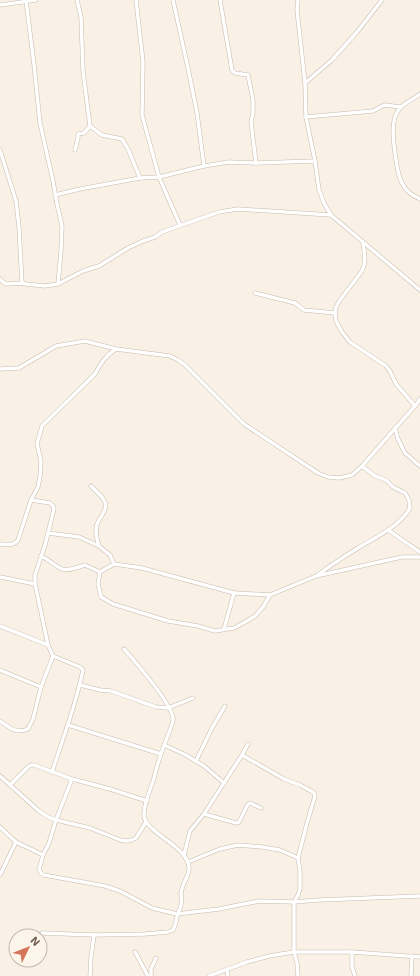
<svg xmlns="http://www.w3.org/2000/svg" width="420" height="976" viewBox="0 0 420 976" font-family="'Exo 2',sans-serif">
	<rect width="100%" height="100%" fill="#f9f1e5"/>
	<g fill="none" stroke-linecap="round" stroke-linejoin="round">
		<defs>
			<g id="minor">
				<path d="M26,0l8,65 6,58 13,58 4,23 5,22 -1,25 -3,33"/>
				<path d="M136,0l7,62 -1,53 17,62 21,48"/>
				<path d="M173,0l15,68 9,45 7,53"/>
				<path d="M220,0l12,70 3,3 13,2 5,25v13l-2,9 5,41"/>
				<path d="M298,0l-1,10 8,73 1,34 9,44 4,29 5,13 7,12 89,75"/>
				<path d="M0,5l36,-5"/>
				<path d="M305,83l27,-23 25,-28 25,-32"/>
				<path d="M420,94c-5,4 -17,10 -20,14 -3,4 -6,10 -6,14 -3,10 3,53 8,61 3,7 11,13 18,16"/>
				<path d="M306,117l67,-6 11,-6 17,2"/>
				<path d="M90,126l12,9 20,4 6,10 12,29"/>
				<path d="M0,150l16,51 3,26 3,56"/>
				<path d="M75,150l3,-12v-4l6,-1 6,-7 -7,-55 -2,-54 -4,-17"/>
				<path d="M55,195l25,-6 60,-11 19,-1 45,-11 25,-4 27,1 59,-2"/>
				<path d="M363,242c1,10 4,19 -1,29l-22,29 -4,7 -1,6 1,8 6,11 8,10 36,24 4,5 6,13 19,22"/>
				<path d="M0,279l3,3 3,2 16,-1 4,1 19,2 13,-2 25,-13 16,-5 29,-18 15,-7 12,-4 7,-5 57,-20 19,-3 93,6"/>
				<path d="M255,293l40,10 9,7 31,3"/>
				<path d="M0,369l19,-1 37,-22 29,-5 31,8 54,7 8,4 6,4 60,60 74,49 10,4 11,1 13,-3 10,-9 53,-60 5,-7"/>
				<path d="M395,428l3,11 7,14 15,13"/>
				<path d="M91,486l11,11 4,7c-1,9 -3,9 -7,16 -5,8 -3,17 0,26"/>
				<path d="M31,500l19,3 3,3 1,3 -9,36 -10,30v9l2,9 11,52 5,11 27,11 3,3c-7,35 -20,68 -31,102"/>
				<path d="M388,530l32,22"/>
				<path d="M48,533l31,4 20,9 11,9 4,9"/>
				<path d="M0,544c7,0 14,2 18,-4l13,-40 7,-13 2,-10 1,-16 -4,-17 5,-18 53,-52c6,-11 10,-18 21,-25"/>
				<path d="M41,556c22,11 15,19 44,9l15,7"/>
				<path d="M319,574c12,-9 26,-18 39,-26 18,-11 41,-21 52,-40l-1,-8 -4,-7 -12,-6 -7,-7 -11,-4 -13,-10"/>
				<path d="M0,577l35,7"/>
				<path d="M234,593l36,2 46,-19 86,-19h18"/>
				<path d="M0,626l48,19"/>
				<path d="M224,629l10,-36 -92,-25 -28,-4 -14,8 -2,12 3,13 12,7 55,17 30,5 17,5 19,-3 13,-7 8,-5 8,-9 7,-12"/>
				<path d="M0,670l41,17"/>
				<path d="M80,685l20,5 11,1 45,16 12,1 25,-10"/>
				<path d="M0,721c10,7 16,13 28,8l5,-10 8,-32 12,-31"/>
				<path d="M68,725l93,29"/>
				<path d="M164,745l20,9 20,12 20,17"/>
				<path d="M242,755l42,24 16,6 11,6 3,2 1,3 -8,27 -9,35 2,13v18l-2,6 -4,7v50l3,11 1,13"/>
				<path d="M196,761l16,-33 13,-22"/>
				<path d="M0,776l39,35 9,6 8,3 34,8 30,12 7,1 5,-1 4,-2 10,-16"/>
				<path d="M72,779l-16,41 -7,23 -6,12 -4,15 2,3 3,2 61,11 15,5 32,17 25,6 42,-5 40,-8 35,1 25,-2 101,-4"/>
				<path d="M10,785l19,-19 2,-1h3l38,14 38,10 37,12"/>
				<path d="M204,814l32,9 3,-1 9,-18 2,-1 11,5"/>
				<path d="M0,827l16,15 27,13"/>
				<path d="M184,855l6,-24 14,-17 38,-59 6,-11"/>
				<path d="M188,862l32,-13 18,-4 24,2 18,3 18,8"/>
				<path d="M0,875l16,-33"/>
				<path d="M42,933l52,2 51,-1 23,-2 5,-2c3,-5 3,-11 5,-17 1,-3 3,-5 3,-8 1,-4 0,-8 0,-12 1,-8 7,-16 8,-23 2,-23 -43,-36 -45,-54 -1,-11 7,-28 10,-38 3,-12 6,-23 11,-35 2,-7 7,-16 8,-23 2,-13 -39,-60 -49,-71"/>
				<path d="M135,952l13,24"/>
				<path d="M352,952v15l3,9"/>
				<path d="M227,969l1,7"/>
				<path d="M90,976l1,-19 3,-22"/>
				<path d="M151,976v-7l5,-11"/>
				<path d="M209,976l38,-14 22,-6 25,-4h58l68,5"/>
				<path d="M411,976l1,-20"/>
			</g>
		</defs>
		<use href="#minor" stroke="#c8b9ac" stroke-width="4.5"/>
		<use href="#minor" stroke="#fff" stroke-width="3.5"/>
	</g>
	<g transform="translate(28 948) rotate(47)"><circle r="19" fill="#fcf5ea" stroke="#c3b7ab"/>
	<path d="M0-3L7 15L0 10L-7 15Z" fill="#d47459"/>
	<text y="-6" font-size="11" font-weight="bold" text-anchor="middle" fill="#6e594d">N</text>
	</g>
</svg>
